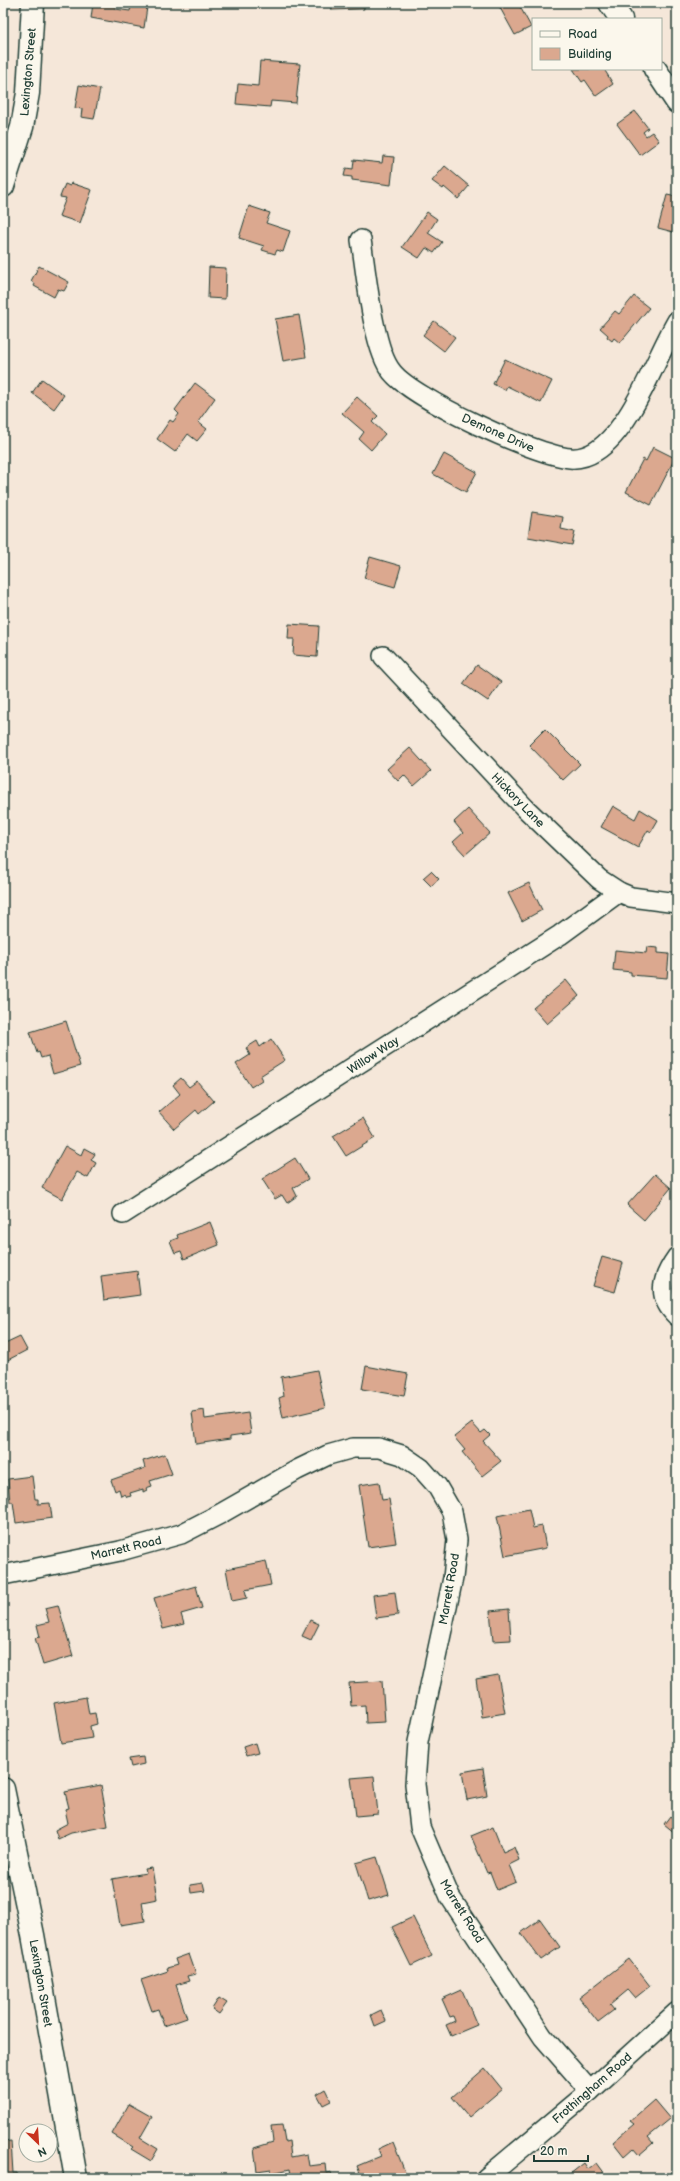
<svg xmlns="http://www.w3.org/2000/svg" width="680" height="2181" viewBox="0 0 680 2181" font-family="'Balsamiq Sans',sans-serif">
	<rect width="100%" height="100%" fill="#f5e7d9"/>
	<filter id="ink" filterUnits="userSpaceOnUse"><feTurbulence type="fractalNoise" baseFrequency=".025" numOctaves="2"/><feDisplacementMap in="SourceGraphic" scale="8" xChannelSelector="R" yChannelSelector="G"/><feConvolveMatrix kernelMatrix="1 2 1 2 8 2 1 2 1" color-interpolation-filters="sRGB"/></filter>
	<g filter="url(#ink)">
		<g fill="#dba88f" stroke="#1f3d34">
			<path d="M93,3h23l-1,6 15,2 1,-6 16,2 -3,21 -53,-10z"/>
			<path d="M331,3h33v6l-32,1z"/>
			<path d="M505,3h13l13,24 -16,8 -16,-29z"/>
			<path d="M260,61l40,3 -4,39 -25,-2 -1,6 -34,-3 2,-20 20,2z"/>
			<path d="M573,69h31l9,15 -17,12 -11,-16 -3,2z"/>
			<path d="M79,85l21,4 -6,30 -13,-2 1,-8 -7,-1z"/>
			<path d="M635,111l13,17 -5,4 3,4 6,-4 7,9 -19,14 -23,-31z"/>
			<path d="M383,156l11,1 -3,28 -39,-5v-3l-8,-1 2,-8 7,1 1,-9 28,3z"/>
			<path d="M445,166l24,20 -11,13 -14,-12 -1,2 -11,-8z"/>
			<path d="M71,183l21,7 -12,33 -21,-7 7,-18 -6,-1 5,-13 5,2z"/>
			<path d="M667,195l10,2v36l-19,-5z"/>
			<path d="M249,206l21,7 -4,10 24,8 -7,21 -6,-2 -2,4 -13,-4 2,-4 -25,-8z"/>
			<path d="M427,212l10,7 -9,14 14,9 -8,11 -8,-5 -7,10 -17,-11z"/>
			<path d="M39,266l30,16 -5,9 -6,-2 -4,8 -20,-11 1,-2 -4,-3z"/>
			<path d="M209,267l17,1 -1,31 -17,-1z"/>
			<path d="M634,296l15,12 -29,35 -6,-5 -2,3 -5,-4 1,-2 -8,-7 15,-17 4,3z"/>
			<path d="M299,315l7,42 -23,4 -8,-42z"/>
			<path d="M434,321l21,16 -11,14 -21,-16z"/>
			<path d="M505,359l47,22 -11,22 -34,-17 -2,4 -12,-6z"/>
			<path d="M42,379l22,16 -10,14 -22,-16z"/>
			<path d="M195,383l20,15 -17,24 9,7 -10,12 -9,-7 -13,18 -18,-13 13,-19 3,2 6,-8 -4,-4z"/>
			<path d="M357,397l21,19 -6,6 13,12 -14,16 -12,-11 5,-7 -22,-19z"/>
			<path d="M653,447l22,11 -24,47 -25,-13 17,-33 3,2z"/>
			<path d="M444,454l33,18 -11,20 -33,-18z"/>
			<path d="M532,512l31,5 -2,12 14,3 -3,13 -44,-8z"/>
			<path d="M370,557l31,9 -6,21 -31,-9z"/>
			<path d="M289,624l30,2 -2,31 -24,-2 1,-16h-6z"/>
			<path d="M477,665l24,17 -13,19 -25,-17z"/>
			<path d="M545,729l35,35 -17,16 -34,-35z"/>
			<path d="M410,748l21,23 -17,15 -10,-11 -6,6 -11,-12z"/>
			<path d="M613,806l22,13 5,-10 18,11 -7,12 -3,-2 -10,17 -37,-20z"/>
			<path d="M468,809l22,24 -25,22 -12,-13 10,-9 -9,-11z"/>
			<path d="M431,871l8,8 -8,7 -8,-8z"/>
			<path d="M529,883l13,27 -20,11 -14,-28z"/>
			<path d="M647,947l11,1v5l11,1 -2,24 -36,-3v-3l-18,-2 2,-20 31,3z"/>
			<path d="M566,980l13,16 -32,28 -14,-16z"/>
			<path d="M66,1021l14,45 -27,8 -5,-18 -7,2 -2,-6 -2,1 -7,-21z"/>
			<path d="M271,1039l14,21 -25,16 2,4 -11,7 -15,-23 14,-9 -4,-7 11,-7 3,6z"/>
			<path d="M181,1078l8,9 8,-6 17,20 -15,13 -3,-4 -22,19 -15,-17 21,-18 -7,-9z"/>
			<path d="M363,1118l12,20 -29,18 -13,-20z"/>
			<path d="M65,1146l16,9 3,-7 11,6 -4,6 5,3 -8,15 -11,-6 -15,27 -20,-11z"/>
			<path d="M295,1158l13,21 -15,9 4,8 -10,7 -5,-8 -7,4 -13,-20z"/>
			<path d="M655,1174l16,14 -27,32 -17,-15z"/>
			<path d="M210,1222l9,23 -35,14 -3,-8 -6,2 -5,-12 8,-3 -1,-3z"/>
			<path d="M602,1257l21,6 -8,29 -22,-6z"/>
			<path d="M137,1271l3,24 -36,5 -3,-24z"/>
			<path d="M20,1337l7,13 -23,12 -1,-17z"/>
			<path d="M366,1366l42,8 -4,22 -42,-7z"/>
			<path d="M317,1370l8,38 -42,10 -4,-20 5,-2 -3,-19z"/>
			<path d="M204,1410l1,9 43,-6 3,20 -21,3v3l-34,5 -4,-32z"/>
			<path d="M472,1423l9,10 4,-3 5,5 -7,6 18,20 -19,15 -20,-24 3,-2 -11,-13z"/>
			<path d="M165,1454l7,20 -22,7 2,5 -6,2 1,2 -4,2v-3l-13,4 1,3 -4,1 -2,-3 -4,2 -2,-7 -4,2 -4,-11 34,-12 -2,-7z"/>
			<path d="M32,1476l3,23h3v5l12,-1 2,15 -36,5 -3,-21h-3l-2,-23z"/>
			<path d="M379,1482l3,18 7,-1 7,44 -28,4 -9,-62z"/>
			<path d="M529,1509l4,19 9,-2 4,22 -41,8 -8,-40z"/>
			<path d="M266,1561l5,24 -26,5 2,8 -15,3 -6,-32z"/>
			<path d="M196,1586l6,22 -21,6 3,10 -21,5 -9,-31z"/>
			<path d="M395,1592l3,23 -22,3 -3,-23z"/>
			<path d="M58,1605l15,51 -30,9 -8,-27 5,-1 -3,-12 12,-3 -4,-14z"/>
			<path d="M509,1609l2,31 -18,1 -3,-30z"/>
			<path d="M310,1620l9,4 -8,16 -9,-4z"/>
			<path d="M498,1675l7,38 -23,4 -6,-38z"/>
			<path d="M382,1681l3,41 -19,1 -1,-18 -14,1 -2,-23z"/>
			<path d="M86,1697l3,17 6,-1 2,11 -7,2 2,12 -31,5 -7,-40z"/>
			<path d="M255,1743l3,10 -12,3 -3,-9z"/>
			<path d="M143,1757l1,7 -13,3 -2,-8z"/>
			<path d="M483,1768l4,28 -20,4 -5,-28z"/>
			<path d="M374,1776l4,38 -22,2 -5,-38z"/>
			<path d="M101,1785l7,41 -37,7 -13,6 -3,-9 13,-7 -3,-14 4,-1 -4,-16z"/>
			<path d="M670,1816l7,6 -2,11 -11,-9z"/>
			<path d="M493,1827l10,25 11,-5 5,13 -10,5 7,17 -19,8 -7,-18 -3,1 -16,-37z"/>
			<path d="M377,1857l12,38 -21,6 -12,-38z"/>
			<path d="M152,1868l5,31 -15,3 3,19 -25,4 -8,-46 34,-6 -1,-4z"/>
			<path d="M203,1883l2,8 -14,2 -1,-8z"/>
			<path d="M413,1917l19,39 -21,10 -19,-39z"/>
			<path d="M540,1919l20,28 -19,13 -20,-27z"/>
			<path d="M189,1954l7,20 -9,2 2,5 -13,4 11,33 -23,8 -6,-17 -6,2 -11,-31 27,-9 -1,-3 10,-3 -2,-6z"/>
			<path d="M629,1959l21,27 -15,12 -7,-8 -18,15 4,5 -16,12 -19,-24z"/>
			<path d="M462,1990l15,35 -26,11 -5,-11 9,-4 -2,-5 -3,1 -8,-18z"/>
			<path d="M219,1998l8,5 -8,11 -7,-5z"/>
			<path d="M381,2010l5,11 -11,5 -4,-11z"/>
			<path d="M485,2068l17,21 -33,28 -17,-20z"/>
			<path d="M325,2089l6,12 -8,4 -6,-11z"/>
			<path d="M654,2100l16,19 -22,18 5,6 -14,12 -6,-7 -9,8 -11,-14 21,-18 -4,-3z"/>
			<path d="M129,2104l23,13 -12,21 18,11 -7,12 -20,-12 2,-2 -21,-13z"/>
			<path d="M282,2125l3,17 4,-1 2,16 16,-3 2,12 16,-2 1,9 5,-1 1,6h-47l6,-3 -1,-6 -18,4 -1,-4 -14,2 -3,-23 19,-6 -2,-16z"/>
			<path d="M11,2141l2,32h4l1,5h-15v-36z"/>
			<path d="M393,2142l12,30 -14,6h-29l-5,-12 24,-10 -3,-7z"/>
			<path d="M584,2163l4,6 8,-6 11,15h-42z"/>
		</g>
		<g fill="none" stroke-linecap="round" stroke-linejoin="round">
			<defs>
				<g id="street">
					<path d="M361,240c5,31 12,110 31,132 21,27 143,83 178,86 10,1 18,-2 26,-7 36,-23 60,-94 81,-130"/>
					<path d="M383,656l142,152 74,71 20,13 12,5 46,6"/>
					<path d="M123,1214l437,-279 59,-43"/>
					<path d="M677,1257c-15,21 -21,39 0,59"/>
					<path d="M3,1575l117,-24 61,-17 39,-20 77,-44 31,-15 25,-7h26l23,7 19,13 16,18 15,26 5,28 -4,38 -35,164 -3,42 5,43 30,70 93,140 47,54"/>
					<path d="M486,2178l104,-87 87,-79"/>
				</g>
				<g id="secondary">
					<path d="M610,3l11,16"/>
					<path d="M655,69l22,33"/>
					<path d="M3,186l19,-59 6,-34 5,-90"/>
					<path d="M3,1789l30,146 43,243"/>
				</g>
			</defs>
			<use href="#street" stroke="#1f3d34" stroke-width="22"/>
			<use href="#secondary" stroke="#1f3d34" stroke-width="25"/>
			<use href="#street" stroke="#fbf7ec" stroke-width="19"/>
			<use href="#secondary" stroke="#fbf7ec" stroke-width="22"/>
		</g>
	</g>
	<g text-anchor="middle" stroke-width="3" stroke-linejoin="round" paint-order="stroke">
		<g font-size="12" fill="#1f3d34" stroke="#fbf7ec">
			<text transform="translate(28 72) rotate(-85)" y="4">Lexington Street</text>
			<text transform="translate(498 433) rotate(24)" y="4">Demone Drive</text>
			<text transform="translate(518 800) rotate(46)" y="4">Hickory Lane</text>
			<text transform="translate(373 1055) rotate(-33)" y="4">Willow Way</text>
			<text transform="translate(126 1548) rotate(-13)" y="4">Marrett Road</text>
			<text transform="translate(449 1589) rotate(-80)" y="4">Marrett Road</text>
			<text transform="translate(462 1911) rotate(58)" y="4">Marrett Road</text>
			<text transform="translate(41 1983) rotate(80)" y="4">Lexington Street</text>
			<text transform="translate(592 2088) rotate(-41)" y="4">Frothingham Road</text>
		</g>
	</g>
	<rect width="680" height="2181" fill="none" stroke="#fbf7ec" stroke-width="16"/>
	<rect x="8" y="8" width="664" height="2165" fill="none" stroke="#1f3d34" stroke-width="1.5" filter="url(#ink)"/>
	<rect x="532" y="18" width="130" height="52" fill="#fbf7ec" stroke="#a3ada2"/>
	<rect x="540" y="31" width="20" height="6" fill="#fbf7ec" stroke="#a3ada2"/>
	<text x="568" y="38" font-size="12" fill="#1f3d34">Road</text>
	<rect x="540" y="48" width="20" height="12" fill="#dba88f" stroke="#a3ada2"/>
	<text x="568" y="58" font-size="12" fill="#1f3d34">Building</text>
	<g transform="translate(38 2143) rotate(155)"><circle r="19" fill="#fbf7ec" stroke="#a3ada2"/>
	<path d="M0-3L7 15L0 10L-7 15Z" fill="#c8321e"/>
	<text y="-6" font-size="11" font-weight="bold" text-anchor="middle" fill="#1f3d34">N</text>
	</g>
	<path d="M534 2155v6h54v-6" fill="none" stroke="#1f3d34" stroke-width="2"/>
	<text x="540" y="2155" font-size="12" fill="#1f3d34" stroke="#fbf7ec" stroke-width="3" paint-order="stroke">20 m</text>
</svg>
